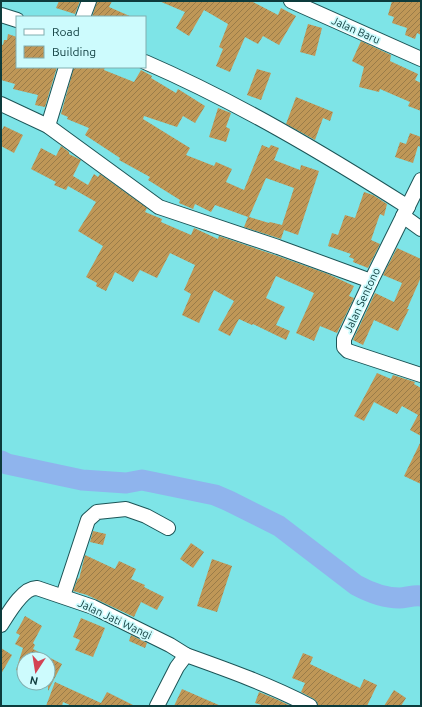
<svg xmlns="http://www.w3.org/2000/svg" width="422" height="707" viewBox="0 0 422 707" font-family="Ubuntu,sans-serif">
	<defs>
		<pattern id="building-hatch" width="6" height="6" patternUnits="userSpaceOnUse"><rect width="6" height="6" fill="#bf9757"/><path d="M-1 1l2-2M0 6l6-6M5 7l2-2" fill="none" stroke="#9a7c49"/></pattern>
	</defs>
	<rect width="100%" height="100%" fill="#7ee4e7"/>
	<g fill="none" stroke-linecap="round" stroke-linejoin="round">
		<path stroke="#8fb4ed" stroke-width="21" d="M1,461l6,3 75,16 44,3 16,-3 73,15 14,6 50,25 77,59c13,7 27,13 43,13 7,0 14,-3 22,-2"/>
	</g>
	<g fill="url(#building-hatch)" fill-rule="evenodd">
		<path d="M59,1h21l-5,13 -19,-6z"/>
		<path d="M97,1h15l-3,6 23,10h-40z"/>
		<path d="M159,1h92l27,14 3,-7 15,8 -17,29 -16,-9 -5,8 -13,-7 -15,35 -14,-6 7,-17 -4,-2 9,-23 -24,-14 -15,26 -13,-8 9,-16z"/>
		<path d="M392,1h29v34l-4,-2 -2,6 -10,-4 2,-7 -15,-5 2,-6 -6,-2z"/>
		<path d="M308,24l14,4 -7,28 -15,-4z"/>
		<path d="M8,34l9,3v30h40l-12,40 -10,-2 3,-10 -25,-6 2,-5 -14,-4v-36l2,1 1,-5h3z"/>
		<path d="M361,41l30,14 -1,6 28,13 -3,6 6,3v28l-13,-5 2,-4 -30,-13 -1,3 -20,-5 5,-20 -12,-6z"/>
		<path d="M74,67h31l-1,3 30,12 7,-12 11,6 -1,2 25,15 2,-4 27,17 -10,17 -12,-7 -6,11 -33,-11 -1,3 47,29 -4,7 28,11 2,-4 16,7 -6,13 18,8 18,-45 7,3 2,-3 8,3 -5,12 26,10 1,-5 18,6 -21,64 -14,-5 -3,9 -37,-12 4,-10 -33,-12 -4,7 -16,-8 -2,5 -14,-6 1,-3 -32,-20 2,-3 -31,-17 1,-2 -35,-23 4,-7 -22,-9 1,-2 -7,-3zM266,178l28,10 -12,37 -12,-3 -1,1 -20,-6z"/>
		<path d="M257,69l14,4 -10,27 -14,-5z"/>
		<path d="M296,97l37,15 -3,9 -7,-3 -8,22 -29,-16z"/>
		<path d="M218,108l13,5 -5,14 4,2 -4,13 -17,-5z"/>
		<path d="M4,126l19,9 -9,18 -13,-7v-14z"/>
		<path d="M410,133l11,4v10l-3,-1 -5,17 -18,-6 5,-15 6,2z"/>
		<path d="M61,146l8,6v2l12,6 -8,16 15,9 6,-11 4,3 2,-3 47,34 -2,4 17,7 -1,3 30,13 3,-7 24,11 1,-3 56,19 53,19 26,12 -5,10 5,2 -17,35 -17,-7 -6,15 -18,-8 18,-40 -38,-17 -10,22 19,9 -9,18 14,6 -4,9 -33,-16 -1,1 -13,-6 -9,17 -12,-6 16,-29 -20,-11 -15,33 -17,-8 9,-21 -7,-4 11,-25 -25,-12 -13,25 -17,-8 -7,12 -18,-10 -9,19 -10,-5 1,-3 -11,-6 17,-31 -25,-15 18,-29 -28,-16 -2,4 -12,-5 2,-3 -25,-13 10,-21 15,8z"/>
		<path d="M364,192l9,3 14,9 -3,12 -4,-2 -9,26 9,4 -12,24 -15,-6 1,-3 -5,-2 2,-3 -23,-8 4,-13 6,2 7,-20 10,3z"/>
		<path d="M397,248l24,11v18l-14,32h2l-11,22 -24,-11 -11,25 -10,-5 22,-47 19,9 8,-19 -19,-8z"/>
		<path d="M377,373l14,6 2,-4 22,7 -1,2 7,4v48l-11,-6 8,-15 -16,-9 -5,8 -23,-12 -10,19 -10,-5z"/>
		<path d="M421,441v43l-17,-8z"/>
		<path d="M93,531l13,3 -3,11 -13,-3z"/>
		<path d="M191,543l13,9 -11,16 -13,-9z"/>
		<path d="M85,555l30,14 4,-8 17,8 -5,10 14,6 -1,2 20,10 -7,13 -16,-8 -7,15 -47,-22 -14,-4 5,-13 1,1z"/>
		<path d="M212,559l20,7 -15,46 -20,-6z"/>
		<path d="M25,616l17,10 -9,17 2,2 -2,4 29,15 -14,27v-32h-24v7l-4,6 -4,-2 7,-22 -8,-4 5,-9 -4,-2z"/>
		<path d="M81,618l24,10 -12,29 -18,-7 5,-10 -7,-3z"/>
		<path d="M131,635l16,8 -2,5 -16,-7z"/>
		<path d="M1,648l11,7 -11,19z"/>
		<path d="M303,653l10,4 -3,7 50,24 4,-9 13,6 -10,21h-49l-1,-4 -3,-3 -13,-7 4,-9 -13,-5z"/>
		<path d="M55,682l46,21 6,-11 28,14h-63l-9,-4 -1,4h-16z"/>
		<path d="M182,689l39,17h-47z"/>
		<path d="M394,690l12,8 -5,8h-17z"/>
		<path d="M259,692l17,7 15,7h-26l-10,-3z"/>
	</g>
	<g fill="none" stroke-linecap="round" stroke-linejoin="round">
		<defs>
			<g id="minor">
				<path d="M291,1l130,58"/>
				<path d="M1,15l16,5"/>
				<path d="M83,17l6,-16"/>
				<path d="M145,62c92,40 178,91 263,145"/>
				<path d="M1,104l47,22 111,81 119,40 93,34"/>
				<path d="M48,126l18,-59"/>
				<path d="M421,180l-50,101 -27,58v8l4,4 73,24"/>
				<path d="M403,216l18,13"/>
				<path d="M63,596l25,-76 9,-8 29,-3 20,7 22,12"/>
				<path d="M1,625c7,-11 22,-38 36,-37l56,19 77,38 16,10 -9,12 -20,39"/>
				<path d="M186,655c42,15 84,30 124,51"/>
			</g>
		</defs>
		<use href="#minor" stroke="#1c5456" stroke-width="16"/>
		<use href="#minor" stroke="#fff" stroke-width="14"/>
	</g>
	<g text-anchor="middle" stroke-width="3.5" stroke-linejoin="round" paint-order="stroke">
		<g font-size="11" fill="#0d3b3c" stroke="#cdfbfd">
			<text transform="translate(356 30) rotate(24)" y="4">Jalan Baru</text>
			<text transform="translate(362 300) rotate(-65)" y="4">Jalan Sentono</text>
			<text transform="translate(115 619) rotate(25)" y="4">Jalan Jati Wangi</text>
		</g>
	</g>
	<rect width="422" height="707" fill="none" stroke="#0d3b3c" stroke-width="4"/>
	<rect x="16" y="16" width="130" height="52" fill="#cdfbfd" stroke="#80aeb0"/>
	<rect x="24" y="29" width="20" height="6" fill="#ffffff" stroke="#80aeb0"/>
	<text x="52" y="36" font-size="12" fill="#0d3b3c">Road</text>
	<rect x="24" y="46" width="20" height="12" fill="url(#building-hatch)" stroke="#80aeb0"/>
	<text x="52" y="56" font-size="12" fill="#0d3b3c">Building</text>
	<g transform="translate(36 671) rotate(192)"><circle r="19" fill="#cdfbfd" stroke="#80aeb0"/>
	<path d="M0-3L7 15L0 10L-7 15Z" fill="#d34353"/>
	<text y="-6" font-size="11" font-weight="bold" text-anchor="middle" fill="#0d3b3c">N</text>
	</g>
</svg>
